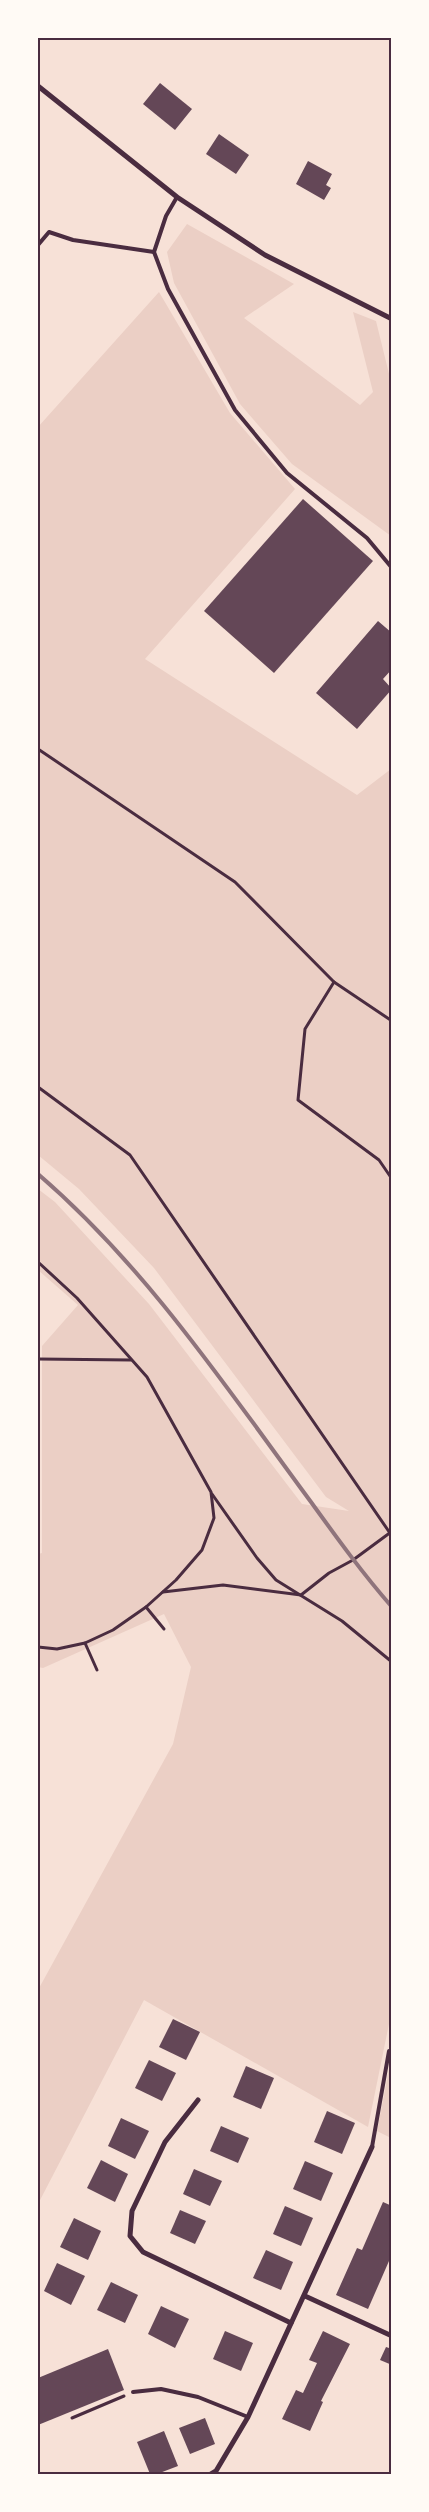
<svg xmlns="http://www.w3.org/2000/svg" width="429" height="2512" viewBox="0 0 429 2512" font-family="Karla,sans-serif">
	<rect width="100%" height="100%" fill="#f7e1d7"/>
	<g fill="#ebcfc5">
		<path d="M187,224l107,60 -50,34 116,87 13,-13 -20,-80 23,9 15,61v154l-99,-72 -52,-60 -66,-121 -7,-31z"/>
		<path d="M159,292l71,121 65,76 -150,170 212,136 34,-26v1245l-23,113 -224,-127 -106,204v-214l135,-246 18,-77 -27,-53 -121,54 -5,-1v-113l4,-1v-207l36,-41 -40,-35v-81l17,13 94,102 153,200 47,7 -23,-14 -172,-229 -75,-79 -41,-34v-728z"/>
		<path d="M391,2059v79l-14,-7z"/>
	</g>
	<g fill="#644757">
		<path d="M160,83l32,26 -17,21 -32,-26z"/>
		<path d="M219,134l30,21 -13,19 -30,-20z"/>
		<path d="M308,161l24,13 -6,11 5,3 -7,12 -28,-16z"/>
		<path d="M303,499l70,62 -99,112 -70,-62z"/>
		<path d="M378,621l14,12v36l-9,10 9,10 -35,40 -41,-36z"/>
		<path d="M173,2019l27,13 -14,28 -27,-13z"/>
		<path d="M149,2060l27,13 -14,28 -27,-13z"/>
		<path d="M246,2066l28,12 -13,31 -28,-12z"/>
		<path d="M327,2111l28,12 -13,31 -28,-12z"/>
		<path d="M121,2118l28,13 -14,28 -27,-13z"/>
		<path d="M221,2126l28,12 -11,25 -28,-12z"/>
		<path d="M101,2160l27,14 -13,28 -28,-14z"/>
		<path d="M305,2161l28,12 -12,28 -28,-12z"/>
		<path d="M194,2169l28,12 -12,25 -27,-12z"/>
		<path d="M383,2202l9,4v57l-3,-2 -21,48 -32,-14 21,-47 5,2z"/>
		<path d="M285,2206l28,12 -12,28 -28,-12z"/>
		<path d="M180,2210l26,11 -11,23 -25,-11z"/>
		<path d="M74,2218l27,13 -13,29 -28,-13z"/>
		<path d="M266,2250l27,12 -12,28 -28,-12z"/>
		<path d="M57,2263l28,13 -14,29 -27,-14z"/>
		<path d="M111,2282l27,13 -13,28 -28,-13z"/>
		<path d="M161,2306l28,13 -14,29 -27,-14z"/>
		<path d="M225,2331l28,12 -12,28 -28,-12z"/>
		<path d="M323,2331l27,13 -29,57 2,1 -13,29 -28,-12 14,-29 7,3 14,-30 -8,-3z"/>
		<path d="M386,2347l6,2v16l-12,-5z"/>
		<path d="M108,2349l16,41 -86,35v-47z"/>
		<path d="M205,2418l10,26 -25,10 -11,-26z"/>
		<path d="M164,2431l14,35 -21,8h-7l-13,-32z"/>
	</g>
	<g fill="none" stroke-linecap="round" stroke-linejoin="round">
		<g stroke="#4a2c40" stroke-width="3">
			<path d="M38,749l197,133 99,100 58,39"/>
			<path d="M334,982l-29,47 -7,71 81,60 13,19"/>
			<path d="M38,1087l92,68 262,381"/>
			<path d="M38,1262l39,36 70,79 64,115 3,26 -12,32 -26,30 -30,27 -33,23 -28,13 -28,6 -19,-2"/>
			<path d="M38,1359l93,1"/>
			<path d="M212,1494l45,64 19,22 66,41 50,41"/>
			<path d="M163,1592l60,-7 78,10 28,-22 24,-13 38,-28"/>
			<path d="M146,1607l18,22"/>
			<path d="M85,1643l12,27"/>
			<path d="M72,2418l52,-22"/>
		</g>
		<g stroke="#4a2c40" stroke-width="4">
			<path d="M177,197l-11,19 -12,36 14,37 67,121 52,63 80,65 25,30"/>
			<path d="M38,245l11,-13 24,8 81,12"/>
			<path d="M372,2147l17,-96"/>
			<path d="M133,2392l28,-3 37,8 50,20"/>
		</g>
		<g stroke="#4a2c40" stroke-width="5">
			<path d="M38,86l139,111 88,58 127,64"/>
			<path d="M198,2100l-33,42 -33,69 -2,25 13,16 148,71"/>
			<path d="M305,2296l87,40"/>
			<path d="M211,2474l5,-3 32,-54 124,-270"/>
		</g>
		<path stroke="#8f747c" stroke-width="4" d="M38,1174c109,94 188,213 273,328 26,36 52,72 81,105"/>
	</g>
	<rect width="429" height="2512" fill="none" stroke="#fffaf5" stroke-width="78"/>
	<rect x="39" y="39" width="351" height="2434" fill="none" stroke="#4a2c40" stroke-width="2"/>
</svg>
